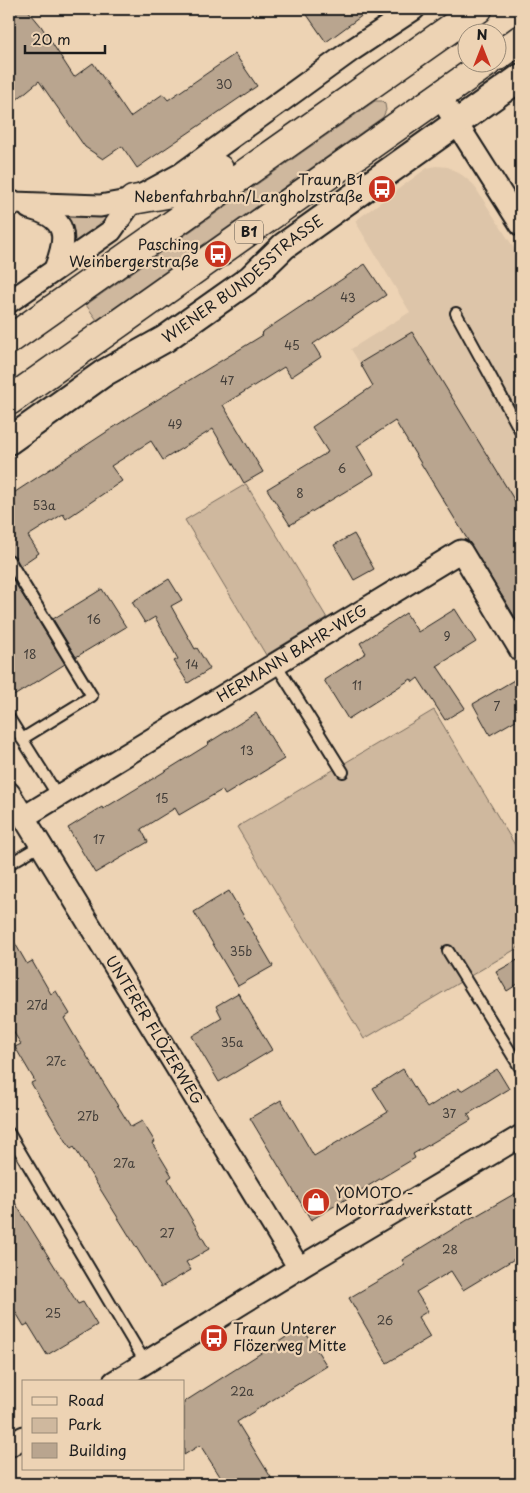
<svg xmlns="http://www.w3.org/2000/svg" width="530" height="1493" viewBox="0 0 530 1493" font-family="'Playpen Sans',sans-serif">
	<rect width="100%" height="100%" fill="#edd3b4"/>
	<filter id="ink" filterUnits="userSpaceOnUse"><feTurbulence type="fractalNoise" baseFrequency=".02" numOctaves="2"/><feDisplacementMap in="SourceGraphic" scale="10" xChannelSelector="R" yChannelSelector="G"/><feConvolveMatrix kernelMatrix="1 2 1 2 8 2 1 2 1" color-interpolation-filters="sRGB"/></filter>
	<g filter="url(#ink)">
		<path fill="#ddc5a9" d="M436,166l12,1 14,8 11,9 48,75v372l-170,-282 59,-37 -55,-91 72,-53z"/>
		<g fill="#cfb89e" stroke="#766a5d">
			<path d="M375,101h7l3,3 1,6 -3,7 -286,203 -11,-15z"/>
			<path d="M102,214l3,3 -1,8 -32,24 -9,-34z"/>
			<path d="M246,484l81,134 -61,37 -81,-135z"/>
			<path d="M434,710l87,145v91l-157,93 -127,-212z"/>
		</g>
		<g fill="#b9a58f" stroke="#1c1c1c">
			<path d="M9,9h18l14,17 33,51 19,-14 37,54 33,-23 5,6 67,-46 22,32 -120,82 -15,-22 -19,13 -18,-12 -46,-66 -30,25z"/>
			<path d="M303,9h68l-45,33z"/>
			<path d="M365,264l21,31 -73,49 8,13 -30,20 -7,-10 -61,38 40,67 -19,11 -31,-54 -50,31 -12,-19 -40,25 11,15 -56,38 -3,-5 -35,22 11,17 -19,13 -5,-10 -6,-3v-57l125,-82 129,-79 -2,-2z"/>
			<path d="M412,332l109,179v116l-126,-206 -38,25 17,28 -84,51 -23,-36 61,-37 -16,-25 61,-41 -13,-23z"/>
			<path d="M354,534l20,35 -20,11 -20,-35z"/>
			<path d="M9,573l56,91 -56,35z"/>
			<path d="M169,579l13,21 -11,6 24,43 2,-1 13,21 -22,14 -14,-22 4,-2 -23,-42 -10,6 -13,-21z"/>
			<path d="M102,589l24,38 -50,30 -23,-38z"/>
			<path d="M455,609l21,33 -39,24 28,42 -20,12 -27,-42 -5,4 -2,-3 -63,40 -24,-39 42,-27 -6,-10 46,-30 12,19z"/>
			<path d="M521,676v41l-31,18 -17,-31z"/>
			<path d="M256,713l28,46 -59,36 -3,-5 -43,25 -4,-7 -34,21 7,13 -53,31 -27,-45 34,-21 1,2 69,-42 37,-23 -1,-1z"/>
			<path d="M229,891l44,75 -35,20 -44,-74z"/>
			<path d="M9,933l18,31 5,-3 19,33 5,-3 14,23 -6,4 14,24 53,85 11,-6 13,21 -3,1 20,33 -4,3 41,70 -23,13 5,8 -30,17 -87,-140 -3,2 -40,-66 4,-2 -20,-34 6,-3 -12,-19z"/>
			<path d="M521,958v24l-14,9 -11,-19z"/>
			<path d="M238,993l34,57 -53,32 -27,-46 30,-18 -6,-12z"/>
			<path d="M403,1069l24,39 32,-20 2,3 36,-22 12,20 -41,25 3,6 -58,34 2,4 -104,62 -61,-102 31,-18 33,56 74,-44 -15,-24z"/>
			<path d="M521,1190v65l-58,35 -12,-19 -35,21 12,19 -10,6 12,20 -43,26 -38,-65 56,-33 -3,-5 72,-44v1z"/>
			<path d="M9,1193l69,111 5,-2 14,23 -50,30 -19,-31 -4,2 -15,-25z"/>
			<path d="M302,1327l25,39 -90,56 38,62h-50l-25,-39 -16,10v-53z"/>
		</g>
		<g fill="none" stroke-linecap="round" stroke-linejoin="round">
			<defs>
				<g id="service">
					<path d="M456,313l65,119"/>
					<path d="M9,560l83,136 -70,43"/>
					<path d="M276,664l67,108"/>
					<path d="M9,718l49,78"/>
					<path d="M9,864l32,-19"/>
					<path d="M448,951l73,118"/>
					<path d="M9,1133l136,229"/>
				</g>
				<g id="minor">
					<path d="M440,97l81,128"/>
					<path d="M13,203l87,3 33,-6"/>
					<path d="M29,208c39,10 39,28 26,61"/>
					<path d="M9,302l102,-71 22,-31 48,-26 171,-124 62,-41"/>
					<path id="s1" d="M9,793l290,475"/>
					<path id="s2" d="M24,817l437,-266 60,100"/>
					<path d="M114,1382l185,-114 222,-132"/>
					<path d="M9,1446l15,-9"/>
				</g>
				<g id="tertiary">
					<path id="s3" d="M9,441l95,-68 61,-34 58,-41 27,-19 34,-33 237,-169"/>
				</g>
				<g id="primary">
					<path d="M498,56l23,-17"/>
					<path d="M133,200l56,-10 30,-21"/>
					<path d="M9,340l469,-331"/>
					<path d="M9,401l479,-339"/>
				</g>
			</defs>
			<use href="#service" stroke="#1c1c1c" stroke-width="14"/>
			<use href="#minor" stroke="#1c1c1c" stroke-width="25"/>
			<use href="#tertiary" stroke="#1c1c1c" stroke-width="30"/>
			<use href="#primary" stroke="#1c1c1c" stroke-width="31"/>
			<use href="#service" stroke="#edd3b4" stroke-width="10"/>
			<use href="#minor" stroke="#edd3b4" stroke-width="21"/>
			<use href="#tertiary" stroke="#edd3b4" stroke-width="26"/>
			<use href="#primary" stroke="#edd3b4" stroke-width="28"/>
		</g>
	</g>
	<defs>
		<symbol id="bus-disc" viewBox="-11 -11 22 22"><circle r="9.5" fill="#c8321e" stroke="#edd3b4"/><path d="M-5-6H5V4H4V6H2V4H-2V6H-4V4H-5ZM-3.5-4V0h7V-4ZM-3.5 1.2v1.5H-2V1.2ZM2 1.2v1.5H3.5V1.2Z" fill="#fff"/></symbol>
		<symbol id="shop-disc" viewBox="-11 -11 22 22"><circle r="9.5" fill="#c8321e" stroke="#edd3b4"/><path d="M-5-2.5h2.3a2.7 3.5 0 0 1 5.4 0H5L5.5 6h-11ZM-1.5-2.5h3a1.5 2.3 0 0 0-3 0Z" fill="#fff"/></symbol>
	</defs>
	<g fill-rule="evenodd">
		<use href="#bus-disc" x="366" y="173" width="32" height="32"/>
		<use href="#bus-disc" x="202" y="238" width="32" height="32"/>
		<use href="#shop-disc" x="300" y="1186" width="32" height="32"/>
		<use href="#bus-disc" x="198" y="1322" width="32" height="32"/>
	</g>
	<g text-anchor="middle" stroke-width="4.5" stroke-linejoin="round" paint-order="stroke">
		<g font-size="12" fill="#433e39">
			<text x="224" y="89">30</text>
			<text x="348" y="302">43</text>
			<text x="292" y="350">45</text>
			<text x="227" y="385">47</text>
			<text x="175" y="429">49</text>
			<text x="342" y="473">6</text>
			<text x="300" y="498">8</text>
			<text x="44" y="510">53a</text>
			<text x="94" y="624">16</text>
			<text x="447" y="641">9</text>
			<text x="30" y="659">18</text>
			<text x="192" y="669">14</text>
			<text x="357" y="690">11</text>
			<text x="497" y="711">7</text>
			<text x="247" y="755">13</text>
			<text x="162" y="803">15</text>
			<text x="99" y="844">17</text>
			<text x="241" y="956">35b</text>
			<text x="37" y="1010">27d</text>
			<text x="232" y="1047">35a</text>
			<text x="56" y="1066">27c</text>
			<text x="449" y="1118">37</text>
			<text x="88" y="1121">27b</text>
			<text x="124" y="1168">27a</text>
			<text x="167" y="1238">27</text>
			<text x="450" y="1254">28</text>
			<text x="53" y="1318">25</text>
			<text x="385" y="1325">26</text>
			<text x="242" y="1396">22a</text>
		</g>
		<rect fill="#edd3b4" stroke="#5b534a" stroke-width="1" x="235" y="220.5" width="28" height="23" rx="4"/>
		<g font-size="14" font-weight="bold" fill="#1c1c1c">
			<text x="249" y="237">B1</text>
		</g>
		<g font-size="15" fill="#1c1c1c" stroke="#edd3b4" text-anchor="end">
			<text x="363" y="185">Traun B1<tspan x="363" dy="17">Nebenfahrbahn/Langholzstraße</tspan></text>
			<text x="199" y="250">Pasching<tspan x="199" dy="17">Weinbergerstraße</tspan></text>
			<text x="335" y="1198" text-anchor="start">YOMOTO -<tspan x="335" dy="17">Motorradwerkstatt</tspan></text>
			<text x="233" y="1334" text-anchor="start">Traun Unterer<tspan x="233" dy="17">Flözerweg Mitte</tspan></text>
		</g>
		<g font-size="15" fill="#1c1c1c" stroke="#edd3b4">
			<text dy="5" stroke="none"><textPath href="#s3" startOffset="285">WIENER BUNDESSTRASSE</textPath></text>
			<text dy="5" stroke="none"><textPath href="#s2" startOffset="314">HERMANN BAHR-WEG</textPath></text>
			<text dy="5" stroke="none"><textPath href="#s1" startOffset="278">UNTERER FLÖZERWEG</textPath></text>
		</g>
	</g>
	<rect width="530" height="1493" fill="none" stroke="#edd3b4" stroke-width="30"/>
	<rect x="15" y="15" width="500" height="1463" fill="none" stroke="#1c1c1c" stroke-width="2" filter="url(#ink)"/>
	<rect x="22" y="1380" width="162" height="90" fill="#edd3b4" stroke="#998a77"/>
	<rect x="32" y="1397" width="25" height="8" fill="#edd3b4" stroke="#998a77"/>
	<text x="68" y="1406" font-size="15" fill="#1c1c1c">Road</text>
	<rect x="32" y="1418" width="25" height="15" fill="#cfb89e" stroke="#998a77"/>
	<text x="68" y="1430" font-size="15" fill="#1c1c1c">Park</text>
	<rect x="32" y="1443" width="25" height="15" fill="#b9a58f" stroke="#998a77"/>
	<text x="68" y="1456" font-size="15" fill="#1c1c1c">Building</text>
	<g transform="translate(482 48)"><circle r="24" fill="#edd3b4" stroke="#998a77"/>
	<path d="M0-4L9 19L0 12L-9 19Z" fill="#c8321e"/>
	<text y="-8" font-size="14" font-weight="bold" text-anchor="middle" fill="#1c1c1c">N</text>
	</g>
	<path d="M25 45v8h80v-8" fill="none" stroke="#1c1c1c" stroke-width="2.5"/>
	<text x="32" y="45" font-size="15" fill="#1c1c1c" stroke="#edd3b4" stroke-width="4" paint-order="stroke">20 m</text>
</svg>
